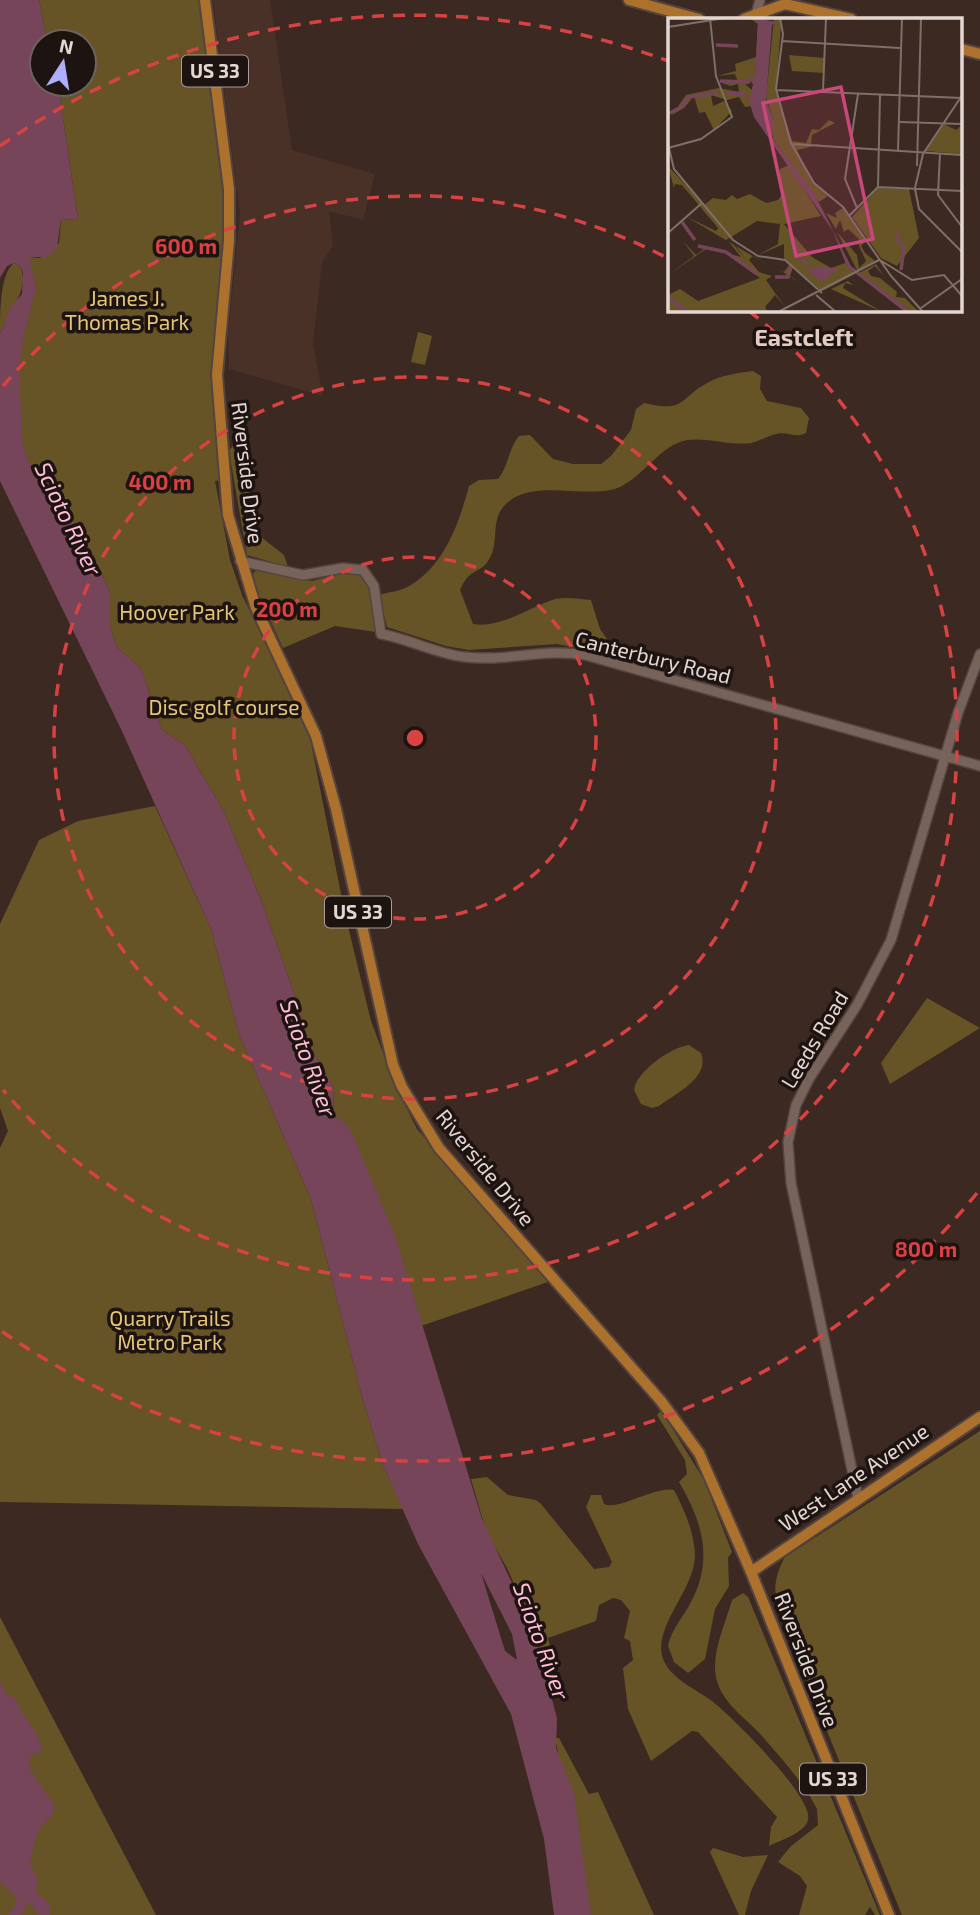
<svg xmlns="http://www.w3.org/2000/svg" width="980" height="1915" viewBox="0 0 980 1915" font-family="'Exo 2',sans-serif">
	<rect width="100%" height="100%" fill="#3c2922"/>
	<path fill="#4a3128" d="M213,0h57l22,150 83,24 -12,46 -34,-9 4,35 -11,16 -9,82 10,52 -94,-27 -1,-34 12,-121z"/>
	<g fill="#665426">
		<path d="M39,0h166l23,170 -8,149 4,161 -9,1 15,79 12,35 67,138 36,181 26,107 24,64 22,44 131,153 -127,44 -71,-197 -17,-15 1,-25 -26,-46 -10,-39 -38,-107 -36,-85 -39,-67 -23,-15 -21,-61 -24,-22 -7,-20v-35l-19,-42 -11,-11 -16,-40 -17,-2c-7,-14 -17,-29 -22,-44 -15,-50 0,-142 4,-196l11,1 19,-15 2,-24 17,1 -20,-136h26v-42h-37z"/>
		<path d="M14,263l6,3c11,24 -12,44 -20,68 0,-21 0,-61 14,-71z"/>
		<path d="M418,332l14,4 -7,29 -14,-3z"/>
		<path d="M753,371l8,5 -1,13 7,12 34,7 8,10 -3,15c-11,6 -18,-2 -30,1 -9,2 -16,7 -25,9 -21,3 -42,-6 -64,-3 -26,5 -42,34 -65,46 -31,16 -91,-11 -118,20 -14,15 -4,39 -16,55 -10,14 -18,6 -28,29l13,34c26,5 56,-16 79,-24 12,-4 27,-1 39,0l9,29 9,13 -2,12 -50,-10 -88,6 -23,-4 -59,-19 -8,-32c10,-3 23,-4 32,-10 34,-21 48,-62 58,-99l10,-6 19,-1c11,-14 10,-29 21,-43l11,-1 23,24 20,5h28l10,-8 20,-26 5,-21 8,-6c43,10 33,-4 65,-21 13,-7 29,-9 44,-11z"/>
		<path d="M234,444l13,31 9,58 28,22 4,12 -41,-12 -18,-104z"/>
		<path d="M257,569l55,12 34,-9 17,3 6,8 7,49 -41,-6 -52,22 -29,-63 -2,-10z"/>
		<path d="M155,806l56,123 28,105 72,165 52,201 20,65 20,44 -403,-7v-354l8,-17 -8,-23v-184l39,-84 39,-19z"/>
		<path d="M927,998l53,30 -90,56 -9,-21z"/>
		<path d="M689,1045l12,8c10,24 -26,41 -42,53l-7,2 -11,-4 -7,-14c2,-18 37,-43 55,-45z"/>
		<path d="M661,1410l43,70 28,72 -4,6 1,28 -14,23 -10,50 -17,14 -14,-11 -6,-16c3,-16 16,-30 23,-44 23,-43 11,-81 -12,-120l8,-8 -2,-14 -28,-45z"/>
		<path d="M980,1431v484h-78l-119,-292c-9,-26 -12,-41 2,-66z"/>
		<path d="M487,1477l21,18 28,5 5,4 53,65 15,-2 3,-5 -26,-55 5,-12h10l3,9c15,7 50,-18 70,-14 10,19 21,44 21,66 -1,37 -49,77 -29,109 10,16 31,25 46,36 19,15 102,96 96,119 -3,13 -29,21 -39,26l2,-19 6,-10 -79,-85 -6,-1 -41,30 -23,-52 -5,-41 10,-8 -3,-19 -6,-3 6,-27 -9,-11 -8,-2 -14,7 -3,16 -48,17 10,41 -7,15 -18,-66 -25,-58 -22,-39 -15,-52z"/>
		<path d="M743,1593l5,4 132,318h-5l-5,-8 -5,8h-66l8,-29 -7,-10 -22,-14 12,-15 28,-22 -1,-16c-13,-26 -36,-51 -55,-73 -19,-21 -47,-37 -47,-69 0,-23 11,-45 17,-67z"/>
		<path d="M0,1617l156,298h-156z"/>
		<path d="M555,1738h4l30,56 9,-2 56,123h-63z"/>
		<path d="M713,1848l30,9 25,-2 -17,36 -6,24h-6l-29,-63z"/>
	</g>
	<g fill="#76455a" fill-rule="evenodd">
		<path d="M0,0h39l8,42h-5v42h16l20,136 -17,-1 -4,29 -10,9h-18l7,32 -12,45 -5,36 3,69 4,17 21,41 17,2 16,39 11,12 19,42v35l7,20 24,22 21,61 23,15 39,67 36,85 38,107 10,39 26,46 -1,25 17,14 45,108 87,283 51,109 24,90 -1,30 18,46 17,121h-37l-10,-76 -33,-125 -93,-170 -35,-79 -20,-65 -52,-201 -72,-165 -28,-105 -90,-200 -121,-248v-147l10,-26 12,-14 1,-22 -3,-6 -6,-3 -7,3 -7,12zM481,1573l31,61 5,26 -12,-9z"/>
		<path d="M0,1681l5,12 10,5c7,20 24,31 27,52l-12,7 -1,11 26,39c-3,13 -11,14 -16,23 -6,11 -6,22 -9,34l7,14 -1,14 13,11 1,12h-11l-10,-13 -8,13h-14l8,-9 2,-8 -17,-16z"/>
	</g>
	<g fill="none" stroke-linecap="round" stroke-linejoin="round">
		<defs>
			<g id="minor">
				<path d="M756,14l4,-14"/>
				<path d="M240,561l63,14 40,-7 20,2 11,16 7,48c29,5 55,20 84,23 41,5 79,-9 120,-2l395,111"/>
				<path d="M858,1498l-67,-315 -3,-41 8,-37 13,-26 48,-74 34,-65 67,-227 22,-59"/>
			</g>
			<g id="major">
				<path d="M205,0l24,189v52l-12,134 11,140 28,93 60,128 20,73 57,256 9,22 37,61 222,253 38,52 52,119 138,343"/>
				<path d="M629,0l70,19"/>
				<path d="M744,19l41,-15 66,15"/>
				<path d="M961,49l19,5"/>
				<path d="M751,1572l229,-155"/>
			</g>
		</defs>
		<use href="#minor" stroke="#54443f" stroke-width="12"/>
		<use href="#major" stroke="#54443f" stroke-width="14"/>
		<use href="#minor" stroke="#78635b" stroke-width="9"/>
		<use href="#major" stroke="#ac722d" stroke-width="10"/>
	</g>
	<g fill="none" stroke="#d84242" stroke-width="3.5" stroke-dasharray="12 9">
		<circle cx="415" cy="738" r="181"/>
		<circle cx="415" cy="738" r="361"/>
		<path d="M3 386A542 542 0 0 1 669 259M749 311A542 542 0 1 1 3 1090"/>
		<path d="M977 1193A723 723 0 0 1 0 1330M0 146A723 723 0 0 1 668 61"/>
	</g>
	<g text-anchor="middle" stroke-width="7" stroke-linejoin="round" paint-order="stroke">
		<g fill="#1d1411" stroke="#a89c99" stroke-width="2">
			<rect x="182" y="55.5" width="66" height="31" rx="5"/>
			<rect x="325" y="896.5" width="66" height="31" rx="5"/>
			<rect x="800" y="1763.5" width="66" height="31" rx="5"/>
		</g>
		<g font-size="19" font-weight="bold" fill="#e4d7d3">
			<text x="215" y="78">US 33</text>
			<text x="358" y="919">US 33</text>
			<text x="833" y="1786">US 33</text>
		</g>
		<g font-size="21" fill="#e5c578" stroke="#1d1411">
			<text x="127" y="306">James J.<tspan x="127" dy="24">Thomas Park</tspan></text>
			<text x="177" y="620">Hoover Park</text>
			<text x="224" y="715">Disc golf course</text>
			<text x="170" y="1326">Quarry Trails<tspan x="170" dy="24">Metro Park</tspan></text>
		</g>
		<g font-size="21" fill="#e4d7d3" stroke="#1d1411">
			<text transform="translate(247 473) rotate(83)" y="7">Riverside Drive</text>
			<text transform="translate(653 658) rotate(14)" y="7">Canterbury Road</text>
			<text transform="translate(815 1040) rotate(-59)" y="7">Leeds Road</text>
			<text transform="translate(485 1168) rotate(51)" y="7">Riverside Drive</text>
			<text transform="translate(854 1478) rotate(-34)" y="7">West Lane Avenue</text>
			<text transform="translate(806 1660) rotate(69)" y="7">Riverside Drive</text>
		</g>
		<g font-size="23" font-weight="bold" fill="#e4cbc2" stroke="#1d1411">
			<text x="804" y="346">Eastcleft</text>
		</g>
		<g font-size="23" font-style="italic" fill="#febcd6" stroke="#1d1411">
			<text transform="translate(68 519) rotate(64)" y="8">Scioto River</text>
			<text transform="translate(308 1058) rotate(70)" y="8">Scioto River</text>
			<text transform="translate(541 1641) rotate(70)" y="8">Scioto River</text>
		</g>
	</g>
	<g transform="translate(668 18)">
		<rect width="294" height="294" fill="#3c2922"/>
		<path d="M81,0h9l1,2 -4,59 -7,-2 3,6 -6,1 8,7 -1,15 -7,1 -6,-10 -12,3 -16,-5 2,11 11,-5 8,10 -18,19 -9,-18 -6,1 -5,-17 -10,12 -12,7 14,-20 33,-7 20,4 -1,-8 -8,2 -12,-5 20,1 -3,-8 -18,2 19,-5 -1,-7 21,-7 2,-33zM106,0h5l2,7 -5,64 16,52 14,2 6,-14 7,1 10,-10 6,3 -23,12 -1,10 11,-1 -25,6 13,28 18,18 -9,6 -46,-63 -2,-14 -2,10 -4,-6 8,-10 -7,-22zM121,37l36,3 -1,15 -32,-2zM276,106l12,6 6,-5v29l-36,-3zM121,147l32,51 -37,8 28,33 19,11 14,-5 10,11 -33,17 -29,-24 -3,9 12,8 -24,-15 6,3 6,-8 -6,-6v-14l-26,11 20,-11 2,-20 -23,-3 -31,19 8,5 13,16 -11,-15 38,23 -21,-13 -4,4 10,12 13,4 -6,4 19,27 -10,-12 -10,12 3,5h-100v-17l12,-6 18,12 62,-23 -34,-25 -20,-4 -38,26 26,-19 -11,-15 13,14 8,-6 -6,-4 43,12 -12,-15 -42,-25 29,14 2,-3 -36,-43 -7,-1 -1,4 -6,-22 36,39 9,-7 13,2 6,-5 5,4 13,-5 16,9 12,-3 5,-7 -5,-12 2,-12zM210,170l31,1 10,49 -22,28 -16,-8 -29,-41zM172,186l4,5 22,32 -5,5 4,7 10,8 -17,11 -21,-40 20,23 2,13 7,-7 -7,-15v-7l-11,-10 -4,3 -4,-12 -4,9 -10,-16 11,5 -2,-5 8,-5zM208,246l8,12 -9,-10 -7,5 3,5 9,2 17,14 -1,5 9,1 14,14h-7l-53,-39zM180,263l5,4 -8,-2 -2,5 39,24 -51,-23z" fill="#665426"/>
		<path d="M90,0l18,4 -4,3 -6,75 7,19 -1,19 43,57 36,71 61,46h-7l-58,-45 -14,-36 -79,-114 -5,-16 4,-17 -6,-7 8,1zM121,215l9,13 1,12 12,3 -6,1 4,2 -1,7 11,-5 20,3 -17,12 -5,-3 -11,-8 3,-6h-4l-11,-8z" fill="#76455a"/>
		<path fill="none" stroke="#76455a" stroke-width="3.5" d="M48,27l22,1M52,63l29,1M59,76l16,-1 2,5M0,96l15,-8 5,-9 30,-4M14,204l13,18M230,215l-2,6 8,8 -3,23M30,228l28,6 31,22M107,259h13l1,-9M0,280l20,14"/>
		<path fill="none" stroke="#7f6f69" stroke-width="2" d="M112,0l3,16 -7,55 15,54 23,40 29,24 48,69 32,36M0,9l57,-9M114,23l118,7M108,72l186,8M155,73l3,-73M232,104l62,2M125,126l169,11M0,130l33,-9 31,-22 -16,-41 -6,-58M1,130l5,21 59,71 25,16 27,4 37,33M230,132l4,-132M272,135l-2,42 24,32M249,148l4,-148M210,169l2,-93M247,170l8,-34 38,-57M247,171l4,20 43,43M189,190l-12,-29 13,-85M181,198l29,-29 84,4M0,215l34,-30M212,242l32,20 32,-5 18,21M148,277l20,17M253,290l41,-29M110,294l101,-52"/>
		<path fill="#ca4879" fill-opacity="0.15" stroke="#ca4879" stroke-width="3.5" d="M173,69l32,152 -77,17 -33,-153z"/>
		<rect width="294" height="294" fill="none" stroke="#e4d7d3" stroke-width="3.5"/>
	</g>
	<circle cx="415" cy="738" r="10" fill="#d84242" stroke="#1d1411" stroke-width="3.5"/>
	<g font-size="21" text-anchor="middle" font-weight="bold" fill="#d84242" stroke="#1d1411" stroke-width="7" stroke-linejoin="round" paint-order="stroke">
		<text x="186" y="254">600 m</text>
		<text x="160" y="490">400 m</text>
		<text x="287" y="617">200 m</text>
		<text x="926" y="1257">800 m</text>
	</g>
	<g transform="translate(63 63) rotate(12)"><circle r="33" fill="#1d1411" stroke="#6d625f" stroke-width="2"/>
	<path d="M0-5L12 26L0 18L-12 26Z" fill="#adaffb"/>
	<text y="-10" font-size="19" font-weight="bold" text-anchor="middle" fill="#e4d7d3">N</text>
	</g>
</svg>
